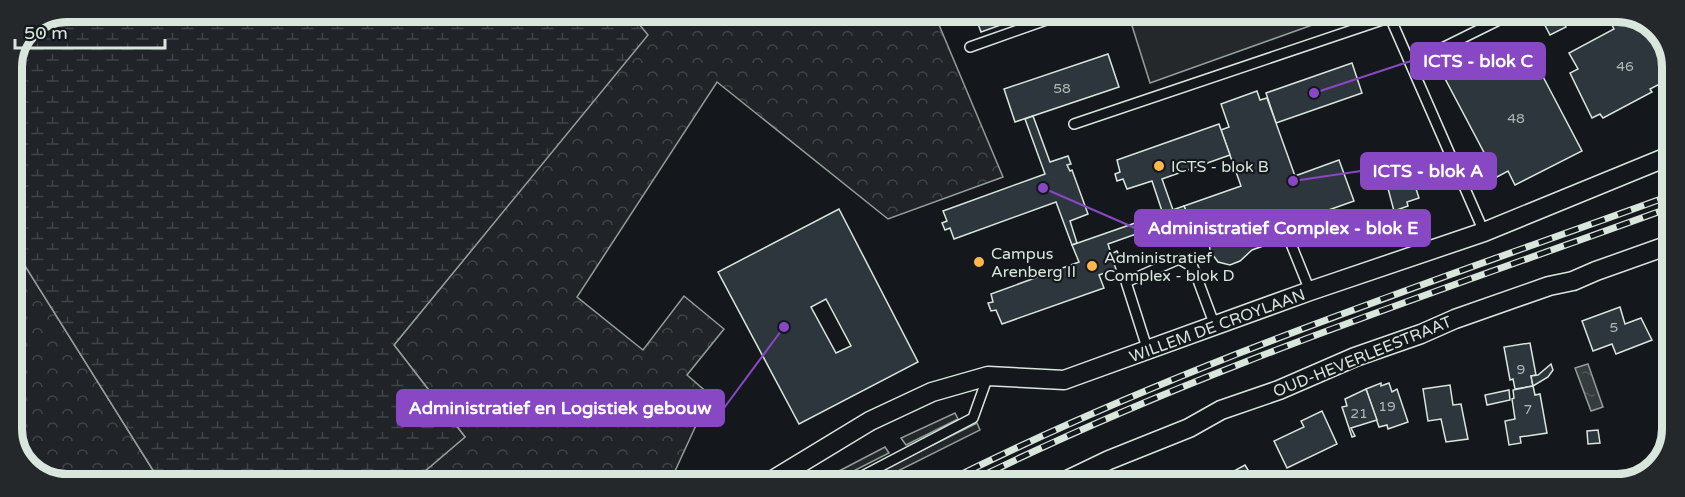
<svg xmlns="http://www.w3.org/2000/svg" width="1685" height="497" viewBox="0 0 1685 497" font-family="'Varela Round',sans-serif">
	<defs>
		<pattern id="forest-crowns" width="20" height="18" patternUnits="userSpaceOnUse" patternTransform="scale(1.5)"><rect width="20" height="18" fill="#202428"/><path d="M2 6a3 3 0 1 1 6 0M12 15a3 3 0 1 1 6 0" fill="none" stroke="#404447"/></pattern>
		<pattern id="wetland-marsh" width="20" height="14" patternUnits="userSpaceOnUse" patternTransform="scale(1.5)"><rect width="20" height="14" fill="#202428"/><path d="M1 5h8M5 5V1M11 12h8M15 12V8" fill="none" stroke="#404447"/></pattern>
		<pattern id="water-ripples" width="26" height="14" patternUnits="userSpaceOnUse" patternTransform="scale(1.5)"><rect width="26" height="14" fill="#363b3e"/><path d="M2 4q2-2 4 0t4 0M15 11q2-2 4 0t4 0" fill="none" stroke="#525759"/></pattern>
	</defs>
	<rect width="100%" height="100%" fill="#14181c"/>
	<g fill="url(#forest-crowns)" stroke="#939e99" stroke-width="1.5">
		<path d="M630,13h304l69,164 -115,42 -171,-137 -140,215 66,53 41,-54 40,33 -37,46 23,20 -41,89 -258,-1 54,-46 -71,-92 253,-310z"/>
		<path d="M12,245l149,238h-108l-27,-17 -14,-30z"/>
	</g>
	<path fill="url(#wetland-marsh)" stroke="#939e99" stroke-width="1.5" d="M68,12l562,1 18,22 -254,310 71,92 -54,46h-250l-149,-238v-173l18,-44z"/>
	<g fill="#24282b" stroke="#939e99" stroke-width="1.5">
		<path d="M1128,13l215,1 -193,69z"/>
		<path d="M955,413l3,6 -52,26 -5,-7z"/>
		<path d="M977,423l3,7 -108,54h-18z"/>
		<path d="M885,447l4,6 -61,31h-14z"/>
	</g>
	<g fill="url(#water-ripples)" stroke="#939e99" stroke-width="1.5">
		<path d="M1588,364l15,43 -12,4 -16,-43z"/>
		<path d="M1590,478v7h-38v-6z"/>
	</g>
	<g fill="#2c363c" stroke="#d8e6dc" stroke-width="1.5" fill-rule="evenodd">
		<path d="M974,13h60l-53,19z"/>
		<path d="M1539,14h20l7,13 -16,8z"/>
		<path d="M1606,14h26l27,17 14,33v13l-23,12 2,3 -49,26 -3,-4 -8,4 -22,-45 8,-4 -9,-16 45,-24z"/>
		<path d="M1529,50l53,101 -67,34 -7,-14 -11,6 -56,-106 31,-16 10,19z"/>
		<path d="M1108,54l11,33 -104,35 -11,-33z"/>
		<path d="M1352,63l10,30 -86,30 -10,-30z"/>
		<path d="M1257,91l3,9 7,-2 28,78 44,-16 15,41 -62,22 -1,-5 -5,2 3,8 -8,2 -2,-7 -5,1 6,16 -28,10 -12,11 -10,4 -12,-3 -8,-11 -1,-12 6,-14 -21,8 -10,-27 57,-20 -20,-56 8,-3 -8,-23z"/>
		<path d="M1033,116l17,46 18,-6 3,8 -4,1 3,6 2,-1 16,44 -18,7 7,22 -5,2 -16,-43 -102,37 -4,-11 -5,2 -3,-7 5,-2 -4,-10 102,-37 -20,-55z"/>
		<path d="M1219,124l11,31 -68,24 11,31 -10,4 -11,-33 -25,8 -4,-10 -6,2 -2,-7 5,-2 -3,-12z"/>
		<path d="M1406,158l13,40 -12,4 1,4 -14,5 -12,-45z"/>
		<path d="M1184,206l4,10 -12,4 2,6 -9,4 -2,-7 -59,21 3,10 6,-3 3,7 -7,3 3,8 -17,6 5,13 -102,36 -6,-14 -5,1 -3,-8 5,-1 -2,-8 88,-32 -7,-17z"/>
		<path d="M839,209l79,153 -119,62 -81,-152zM826,299l25,47 -15,7 -25,-46z"/>
		<path d="M1620,307l5,17 16,-6 11,22 -36,14 -4,-10 -19,7 -11,-30z"/>
		<path d="M1530,343l6,32 -5,1 2,10 -18,3 -2,-10 -3,1 -6,-33z"/>
		<path d="M1551,364l2,6 -5,7 -15,9 -2,-10 7,-1z"/>
		<path d="M1381,383v3l8,-3 3,9 5,-3 11,33 -20,7 -1,-4 -8,2 -13,-38z"/>
		<path d="M1450,385l3,20 8,-1 7,35 -22,3 -5,-23 -13,2 -5,-32z"/>
		<path d="M1533,386l2,9 5,-1 7,39 -27,4 1,6 -12,2 -4,-24 10,-2 -3,-20 2,-1 -1,-8z"/>
		<path d="M1366,389l11,31 -26,8 4,8 -3,1 -10,-30 5,-1 -2,-7z"/>
		<path d="M1509,390l1,10 -23,5 -2,-10z"/>
		<path d="M1322,411l15,33 -50,24 -13,-27 30,-14 -3,-6z"/>
		<path d="M1598,430l2,13 -12,1 -1,-13z"/>
		<path d="M1245,465l12,20 -47,-1z"/>
	</g>
	<g fill="none" stroke-linecap="round" stroke-linejoin="round">
		<defs>
			<g id="lane">
				<path d="M1389,15l95,217"/>
				<path d="M970,47l96,-34"/>
				<path d="M1412,63l99,-49"/>
				<path d="M1074,124l326,-110"/>
				<path d="M1285,229l25,62"/>
				<path d="M1148,351l-22,-69 53,-23 14,8 22,59"/>
				<path d="M847,484l126,-66 15,-42"/>
			</g>
			<g id="street">
				<path d="M766,484l104,-63 62,-29 56,-16 76,4 246,-89 174,-59 188,-77"/>
				<path d="M1059,484l50,-24 80,-32 32,-18 58,-20 76,-33 66,-23 34,-15 94,-33 24,-5 23,-10 76,-27"/>
			</g>
		</defs>
		<use href="#lane" stroke="#d8e6dc" stroke-width="12"/>
		<use href="#street" stroke="#d8e6dc" stroke-width="21"/>
		<use href="#lane" stroke="#14181c" stroke-width="9"/>
		<use href="#street" stroke="#14181c" stroke-width="18"/>
		<defs>
			<g id="rail">
				<path d="M942,484c234,-118 485,-200 730,-289"/>
				<path d="M966,484c226,-113 469,-191 706,-277"/>
			</g>
		</defs>
		<use href="#rail" stroke="#d8e6dc" stroke-width="7"/>
		<use href="#rail" stroke="#14181c" stroke-width="4.5" stroke-dasharray="14" stroke-linecap="butt"/>
	</g>
	<g fill="#ffb74d" stroke="#14181c" stroke-width="2">
		<circle cx="1159" cy="166" r="6"/>
		<circle cx="979" cy="262" r="6"/>
		<circle cx="1092" cy="266" r="6"/>
	</g>
	<g text-anchor="middle" stroke-width="4.5" stroke-linejoin="round" paint-order="stroke">
		<g font-size="14" fill="#adbab4">
			<text x="1625" y="71">46</text>
			<text x="1062" y="93">58</text>
			<text x="1516" y="123">48</text>
			<text x="1614" y="332">5</text>
			<text x="1521" y="374">9</text>
			<text x="1387" y="411">19</text>
			<text x="1528" y="414">7</text>
			<text x="1359" y="418">21</text>
		</g>
		<g font-size="16" fill="#d8e6dc" stroke="#14181c" text-anchor="start">
			<text x="1171" y="172">ICTS - blok B</text>
			<text x="991" y="259">Campus<tspan x="991" dy="18">Arenberg II</tspan></text>
			<text x="1104" y="263">Administratief<tspan x="1104" dy="18">Complex - blok D</tspan></text>
		</g>
		<g font-size="16" fill="#d8e6dc" stroke="#14181c">
			<text transform="translate(1217 325) rotate(-20)" y="6">WILLEM DE CROYLAAN</text>
			<text transform="translate(1362 356) rotate(-22)" y="6">OUD-HEVERLEESTRAAT</text>
		</g>
	</g>
	<path d="M0 0H1685V497H0ZM67 22H1617A45 45 0 0 1 1662 67V429A45 45 0 0 1 1617 474H67A45 45 0 0 1 22 429V67A45 45 0 0 1 67 22Z" fill="#24282b" fill-rule="evenodd"/>
	<path fill="none" stroke="#d8e6dc" stroke-width="8" d="M67 22H1617A45 45 0 0 1 1662 67V429A45 45 0 0 1 1617 474H67A45 45 0 0 1 22 429V67A45 45 0 0 1 67 22Z"/>
	<path fill="none" stroke="#8948c3" stroke-width="2" d="M1314 93L1411 61M1293 181L1361 171M1043 188L1135 228M784 327L724 408"/>
	<g fill="#8948c3" stroke="#14181c" stroke-width="2">
		<circle cx="1314" cy="93" r="6"/>
		<circle cx="1293" cy="181" r="6"/>
		<circle cx="1043" cy="188" r="6"/>
		<circle cx="784" cy="327" r="6"/>
	</g>
	<g fill="#8948c3" stroke="#8948c3" stroke-width="2">
		<rect x="1411" y="43" width="134" height="36" rx="6"/>
		<rect x="1361" y="153" width="135" height="36" rx="6"/>
		<rect x="1135" y="210" width="295" height="36" rx="6"/>
		<rect x="397" y="390" width="327" height="36" rx="6"/>
	</g>
	<g font-size="18" text-anchor="middle" font-weight="bold" fill="#fff">
		<text x="1478" y="67">ICTS - blok C</text>
		<text x="1428" y="177">ICTS - blok A</text>
		<text x="1283" y="234">Administratief Complex - blok E</text>
		<text x="560" y="414">Administratief en Logistiek gebouw</text>
	</g>
	<path d="M15 39v9h150v-9" fill="none" stroke="#d8e6dc" stroke-width="3"/>
	<text x="24" y="39" font-size="18" fill="#d8e6dc" stroke="#14181c" stroke-width="4.5" paint-order="stroke">50 m</text>
</svg>
